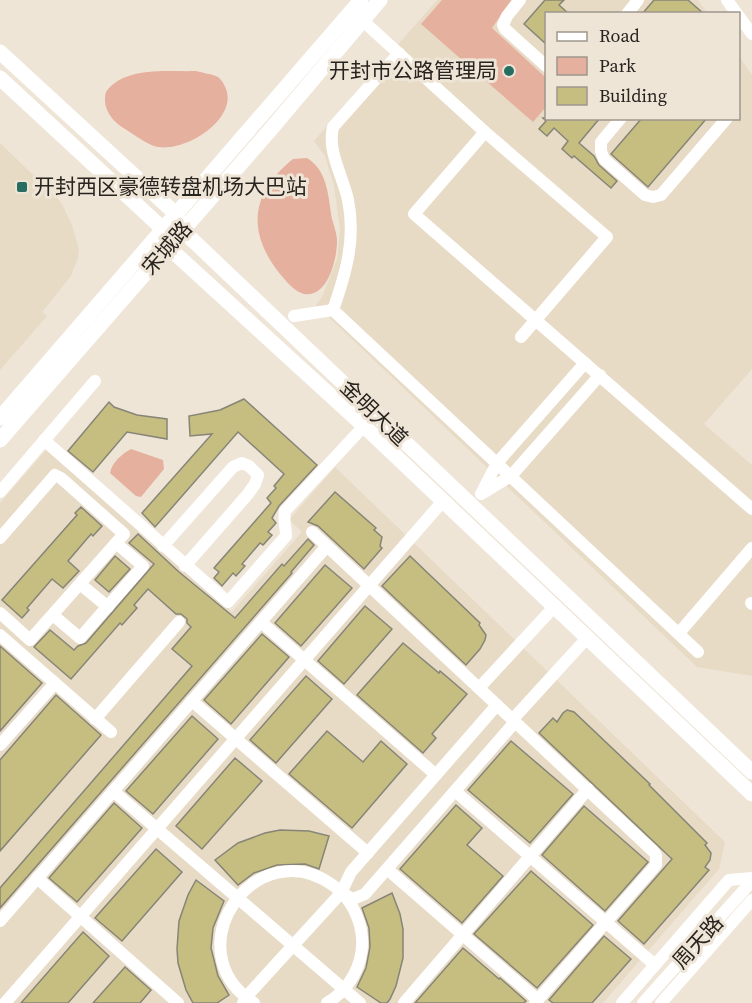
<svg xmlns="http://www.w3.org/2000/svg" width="752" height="1003" viewBox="0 0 752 1003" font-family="'Source Serif 4','Noto Sans SC',serif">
	<rect width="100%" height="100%" fill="#eee5d7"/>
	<g fill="#e7dbc6">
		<path d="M437,0h261l9,13 -161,1v104h192l1,-62 13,19v294l-48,55 48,41v211l-55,-9 -381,-362 6,-8 15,-38 3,-29 -6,-44 -9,-30 -11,-15z"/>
		<path d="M0,143l61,59 11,23 7,24 -1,9 -7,18 -29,36 5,4 -47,54z"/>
		<path d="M46,450l186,162 70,-80 -13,-12 46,-53 390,375 -6,27 -116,134h-603v-500z"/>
	</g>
	<g fill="#e5b09e">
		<path d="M442,0h69l-19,28 54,50v29l-13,15 -112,-98z"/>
		<path d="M196,71c7,2 16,3 22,6 4,3 6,7 8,12 12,31 -44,66 -72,57 -11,-4 -22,-13 -32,-19 -12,-8 -20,-21 -16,-35 18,-26 62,-20 90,-21z"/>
		<path d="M307,158c21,13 21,38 25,61 2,7 5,15 5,22 0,18 -9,57 -33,53 -9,-2 -18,-13 -24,-20 -34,-43 -29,-81 13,-115z"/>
		<path d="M131,449l32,11 1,9 -23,28 -5,-1 -26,-23c2,-11 12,-19 21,-24z"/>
	</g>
	<g fill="#c6bd80" stroke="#878577" stroke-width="1.5">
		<path d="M545,0h19l-5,5 10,9h-23v30l-22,-20z"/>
		<path d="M654,0h34l16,14h-62z"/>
		<path d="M543,118h57l-21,25 15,13 5,9 18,16 -6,7 -37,-32 -2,2 -10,-9 6,-8 -14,-13 -7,8 -8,-7 7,-8z"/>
		<path d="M642,118h65l-59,69 -37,-33z"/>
		<path d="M244,399l73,66 -38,41 -7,12 4,5 -8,9 4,3 -9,10 -3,-2 -18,21 3,2 -9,10 -3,-3 -11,13 -8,-8 5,-6 -5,-4 57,-65 -4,-5 9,-10 -2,-2 10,-12 -46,-42 -83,95 -13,-14 70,-79 -22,2 -1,-20 31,-6z"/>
		<path d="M109,402l5,5 23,8 30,4v20l-40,-7 -34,40 -25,-21z"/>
		<path d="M335,492l41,36 -2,2 8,7 -2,9 2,2 -18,21 -46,-43 -10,-4z"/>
		<path d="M81,507l21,19 -9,10 -2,-2 -23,27 11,10 -16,17 -11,-9 -25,29 2,2 -7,8 -20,-18 75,-85 -2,-2z"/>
		<path d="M138,534l41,38 56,46 47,-54 2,2 24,-27 6,6 -23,27 1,1 -292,335v-20l192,-222 -20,-17 19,-22 -4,-4v-4l-6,-5h-5l-28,-25 -14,16 3,3 -15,17 -2,-2 -49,56 -37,-32 16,-17 24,20 4,-4 8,-3 68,-79 -25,-21z"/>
		<path d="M115,556l15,13 -21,23 -14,-12z"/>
		<path d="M410,556l70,67 -1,2 7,10 -1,5 -5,9 -14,16 -84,-79z"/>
		<path d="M325,565l27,23 -51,58 -26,-23z"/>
		<path d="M365,606l27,23 -48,55 -26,-23z"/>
		<path d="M262,634l27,23 -58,67 -27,-24z"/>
		<path d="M403,643l36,30 1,-2 27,23 -35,40 4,4 -13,15 -66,-58z"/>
		<path d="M0,646l42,37 -42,48z"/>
		<path d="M306,676l26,23 -56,64 -26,-23z"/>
		<path d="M56,695l45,40 -101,116v-91z"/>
		<path d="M567,710l7,2 76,72 -1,1 58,58 -2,2 6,8 -1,7 -5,7 4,3 -65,74 -26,-23 54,-62 -133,-126 14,-15 4,4 6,-9z"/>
		<path d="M192,716l26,23 -65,75 -27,-23z"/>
		<path d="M327,731l36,31 18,-21 26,23 -55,64 -63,-54z"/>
		<path d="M511,741l62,53 -43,49 -62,-53z"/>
		<path d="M235,758l27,23 -60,68 -26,-23z"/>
		<path d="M114,803l28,25 -65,74 -28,-24z"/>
		<path d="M456,805l26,23 -15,17 36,31 -41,47 -62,-54z"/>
		<path d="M584,806l64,56 -43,49 -63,-56z"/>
		<path d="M280,830l29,1 20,5 -10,33 -14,-5 -28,1 -23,8 -16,12 -23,-25 23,-17 27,-10z"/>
		<path d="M156,849l26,23 -60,69 -27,-23z"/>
		<path d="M531,871l62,54 -56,63 -63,-54z"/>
		<path d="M196,880l28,21 -11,27 -2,20 7,28 11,19 -12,8h-24l-7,-13 -8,-27 -1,-14 2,-28 9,-26z"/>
		<path d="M392,893l8,21 3,15v29l-7,28 -6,13 -3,4h-6l-24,-16 9,-19 4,-21 -1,-19 -7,-20z"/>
		<path d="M83,932l26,24 -41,47h-47z"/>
		<path d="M604,936l27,23 -39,44h-39l-4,-3z"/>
		<path d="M463,948l36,31 1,-1 26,23 -2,2h-109z"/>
		<path d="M125,967l26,23 -11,13h-47z"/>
	</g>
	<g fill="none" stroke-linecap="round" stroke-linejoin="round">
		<g stroke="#fff" stroke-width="12">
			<path d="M520,0l-13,16 -4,9 2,4 41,37"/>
			<path d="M727,0l10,14"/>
			<path d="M627,14l11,-14"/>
			<path d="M738,15l14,19"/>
			<path d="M362,20l123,112 122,105 -86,100"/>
			<path d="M399,53l-66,74c-6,25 10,49 15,73 8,39 -2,73 -15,110l365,342"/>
			<path d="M621,118l-20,24v9l3,8 41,36 8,2 8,-2 66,-77"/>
			<path d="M485,132l-71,82 338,295"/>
			<path d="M294,316l39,-6"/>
			<path d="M585,363l-88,100 -16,31 30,-18 89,-101"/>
			<path d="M44,440l184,162 58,-66c0,-9 -3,-16 -1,-25l79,-85"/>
			<path d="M0,492l95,-111"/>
			<path d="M312,532l341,319 3,4v10l-121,138"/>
			<path d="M0,538l55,-63 6,3 63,56 -94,106 -30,-27"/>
			<path d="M163,546l70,-79 9,-4 7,3 9,9 -3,9 -7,10 -63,72"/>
			<path d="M80,584l28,23"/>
			<path d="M751,603l1,1"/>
			<path d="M53,615l27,23 63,-72 -27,-23"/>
			<path d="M261,622l175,153"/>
			<path d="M679,633l73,-85"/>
			<path d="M0,635l111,97"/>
			<path d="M479,688l75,-81"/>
			<path d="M192,701l176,152"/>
			<path d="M95,719l84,-97"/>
			<path d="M513,719l74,-81"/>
			<path d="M0,745l55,-62"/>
			<path d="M113,791l247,212"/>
			<path d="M455,791l200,174"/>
			<path d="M387,869l151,131"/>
			<path d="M37,878l141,125"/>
			<path d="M342,893l11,6 12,-5 150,-172"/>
			<path d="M0,921l327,-375"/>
			<path d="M5,1003l438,-502"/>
			<path d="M243,1003l3,-6 95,-104 10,-21 146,-167"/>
			<path d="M254,1003c-82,-53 2,-174 80,-117 16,12 26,31 28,51 2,27 -12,52 -35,66"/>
			<path d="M404,1003l184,-214"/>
			<path d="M622,1003l107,-123 23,-2"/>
			<path d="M643,1003l109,-122"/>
			<path d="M661,1003l91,-103"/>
		</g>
		<g stroke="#fff" stroke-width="15">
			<path d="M0,52l176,162 6,16 570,542"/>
			<path d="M0,78l163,151 5,18 196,179 388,368"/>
			<path d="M0,418l361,-418"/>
			<path d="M0,440l271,-311 109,-129"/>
		</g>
	</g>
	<g fill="#276d62" stroke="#eee5d7" stroke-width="2">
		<circle cx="509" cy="71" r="6"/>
		<rect x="16" y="181" width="12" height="12" rx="3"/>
	</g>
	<g text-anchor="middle" stroke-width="6" stroke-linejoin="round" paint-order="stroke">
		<g font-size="21" fill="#27231e" stroke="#eee5d7" text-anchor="end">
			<text x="497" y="78">开封市公路管理局</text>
			<text x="34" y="194" text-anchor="start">开封西区豪德转盘机场大巴站</text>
		</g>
		<g font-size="21" fill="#27231e" stroke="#eee5d7">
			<text transform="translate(167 248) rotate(-49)" y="7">宋城路</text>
			<text transform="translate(374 413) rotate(44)" y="7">金明大道</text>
			<text transform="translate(698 942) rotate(-48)" y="7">周天路</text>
		</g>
	</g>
	<rect x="545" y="12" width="195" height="108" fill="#eee5d7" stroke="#9e978d" stroke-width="1.5"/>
	<rect x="557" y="32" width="30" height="9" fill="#ffffff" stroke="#9e978d" stroke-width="1.5"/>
	<text x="599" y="42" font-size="18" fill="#27231e">Road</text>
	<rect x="557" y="57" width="30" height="18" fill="#e5b09e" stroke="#9e978d" stroke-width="1.5"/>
	<text x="599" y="72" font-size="18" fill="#27231e">Park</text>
	<rect x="557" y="87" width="30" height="18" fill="#c6bd80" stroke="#9e978d" stroke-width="1.5"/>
	<text x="599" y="102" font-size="18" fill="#27231e">Building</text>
</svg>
